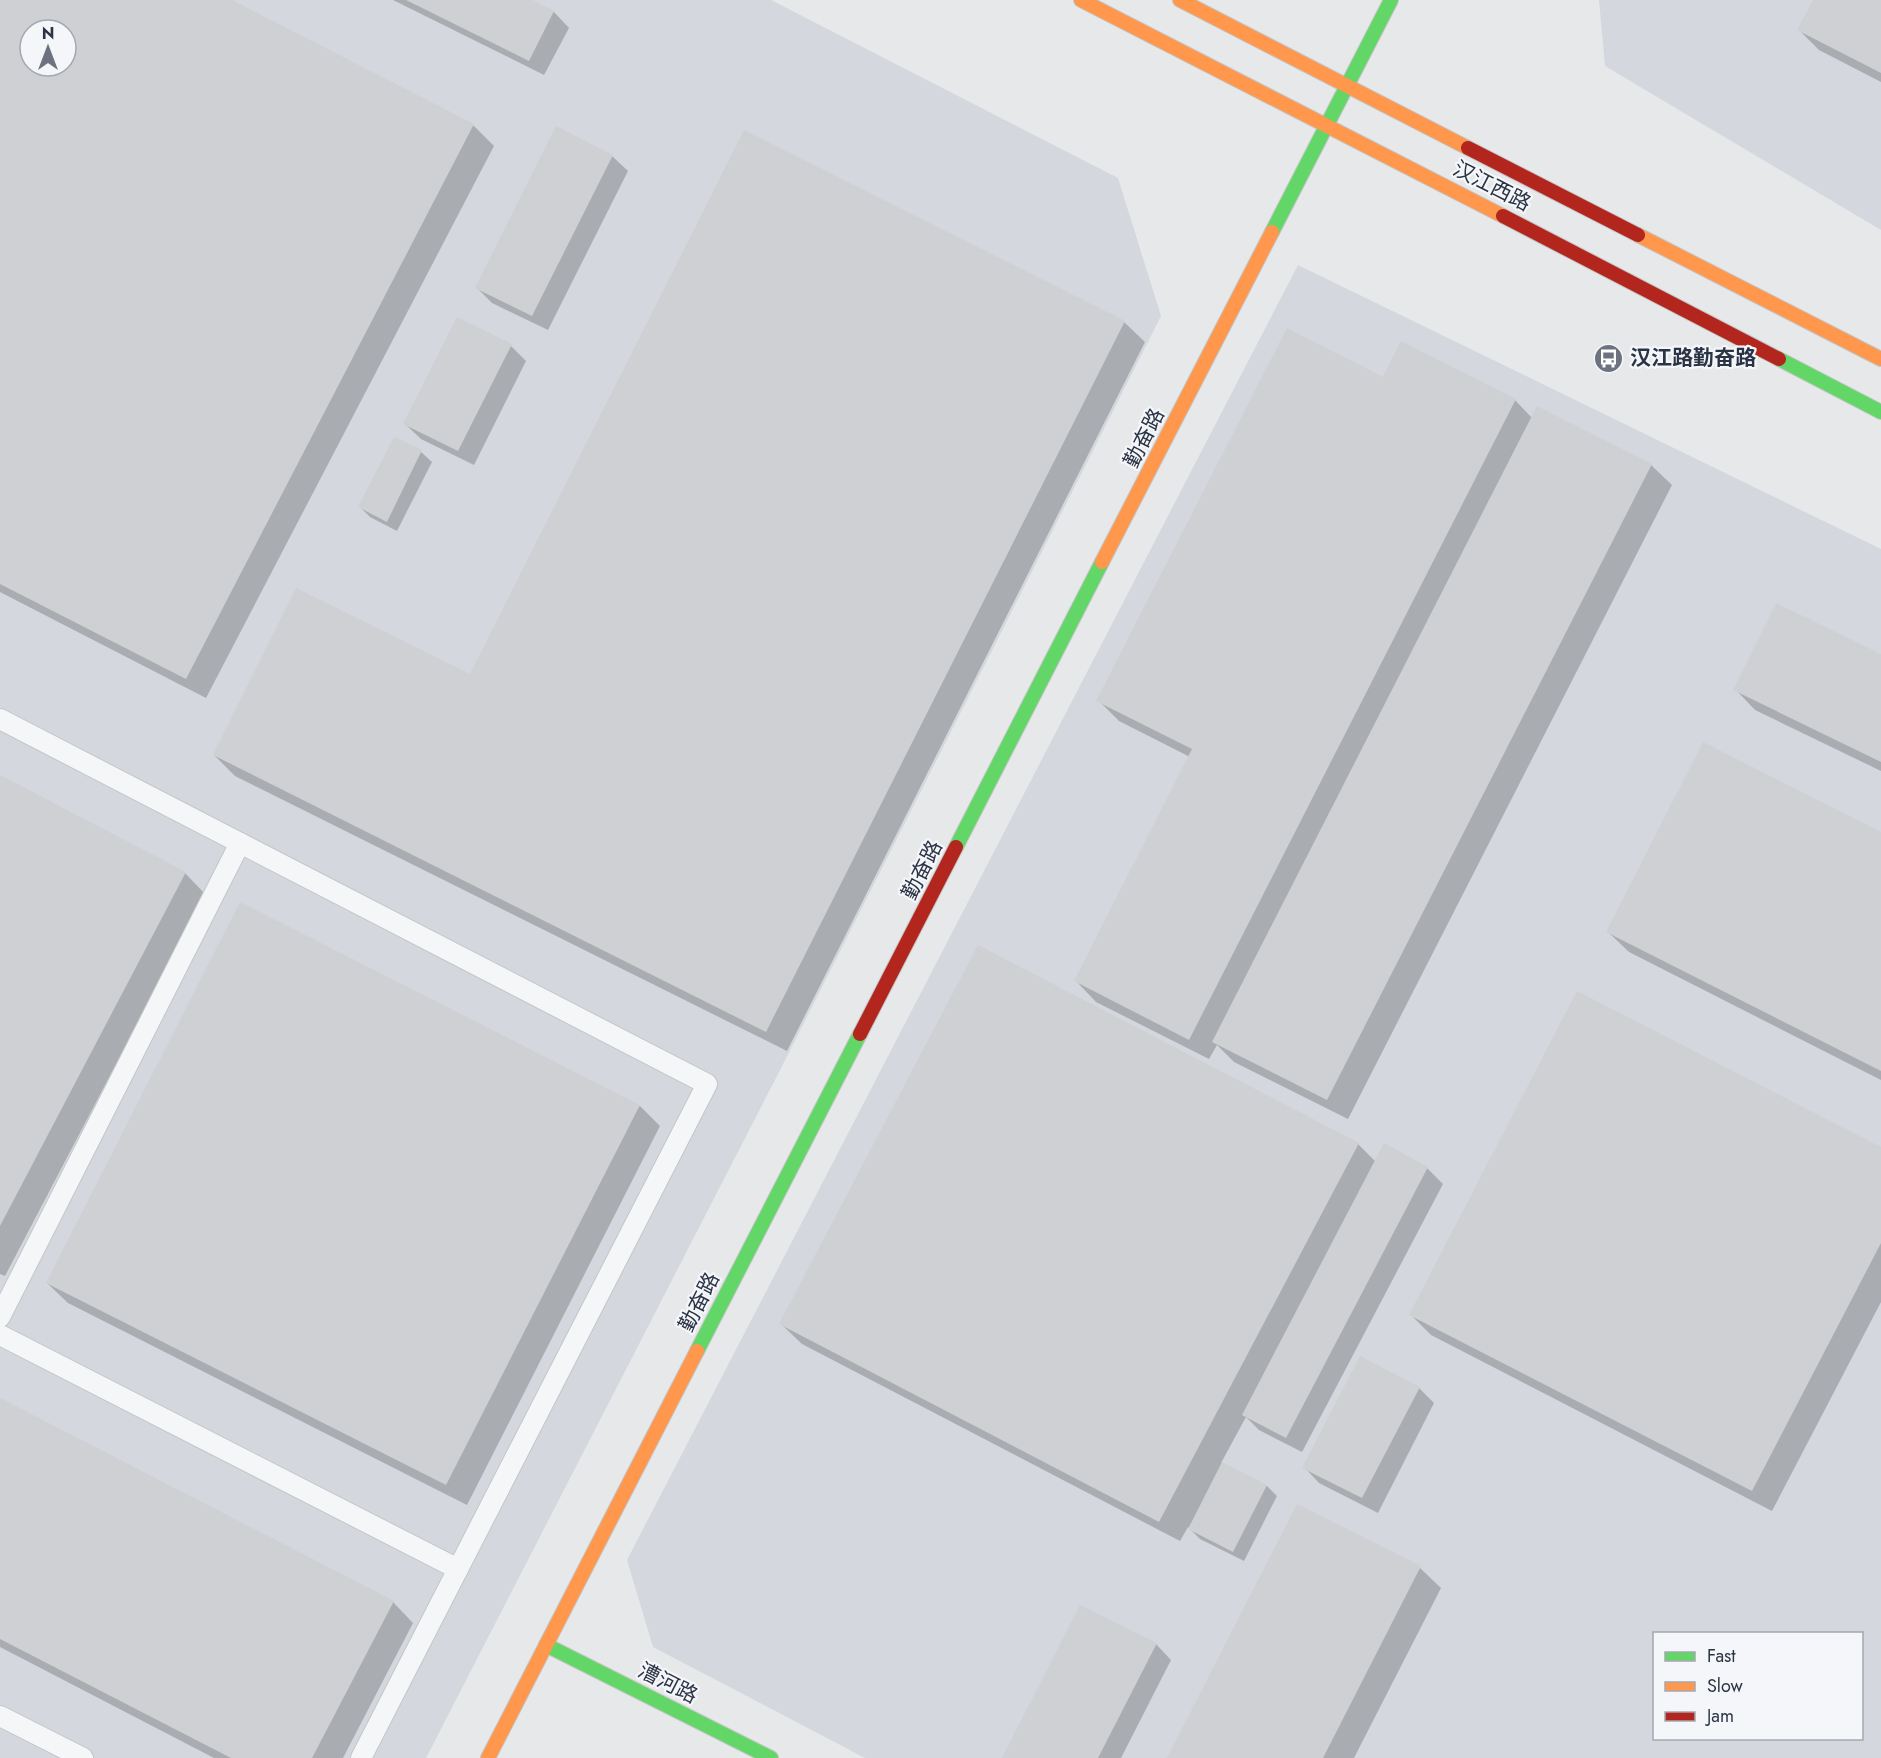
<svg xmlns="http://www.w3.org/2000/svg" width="1881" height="1758" viewBox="0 0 1881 1758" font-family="Jost,'Noto Sans SC',sans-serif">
	<rect width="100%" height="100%" fill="#e6e8ea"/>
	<g fill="#d4d7dd" fill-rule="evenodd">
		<path d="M0,0h771l347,178 43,138 -383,758 -352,684h-426zM30,30h36v36h-36z"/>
		<path d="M1599,0h282v230l-276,-164z"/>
		<path d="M1298,265l583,284v1209h-1016l-212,-111 -26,-87zM1654,1634h208v104h-208z"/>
	</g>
	<g fill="#0003" fill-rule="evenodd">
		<path d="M0,0h229l244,125 21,21 -288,552 -206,-106zM30,30h36v36h-36z"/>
		<path d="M393,0h136l25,12 15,16 -25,47z"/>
		<path d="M1814,0h67v82l-62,-32 -20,-20z"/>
		<path d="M612,156l16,15 -80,159 -56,-27 -16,-16z"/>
		<path d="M1124,322l21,20 -358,709 -552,-275 -21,-21 256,-79z"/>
		<path d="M511,346l15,15 -52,104 -53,-26 -16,-15z"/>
		<path d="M1383,379l132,21 17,18 119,47 21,20 -324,634 -114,-57 -17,-17 -8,14 -113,-57 -20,-21 114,-224 -71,-36 -21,-21z"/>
		<path d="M395,439l26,13 11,10 -35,69 -27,-14 -10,-10z"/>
		<path d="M1881,656v115l-126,-61 -20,-21z"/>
		<path d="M0,777l185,96 20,21 -200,382 -5,-2z"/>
		<path d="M1881,834v246l-252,-128 -21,-20z"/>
		<path d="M640,1106l20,20 -193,379 -399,-202 -21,-20z"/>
		<path d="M1358,1144l18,18 8,-17 43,23 16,16 -141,268 -43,-22 -13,-13 -25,46 46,23 10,10 -33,65 -44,-22 -12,-12 -8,14 -378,-197 -21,-20z"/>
		<path d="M1881,1149v153l-109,209 -341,-176 -21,-21z"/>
		<path d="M1419,1388l15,15 -56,110 -59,-30 -15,-16z"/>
		<path d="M0,1400l393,202 20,21 -70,135h-129l-214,-111z"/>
		<path d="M1420,1568l21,20 -87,170h-185z"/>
		<path d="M1156,1644l15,16 -50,98h-117z"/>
	</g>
	<g fill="#ced0d3" fill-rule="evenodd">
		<path d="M0,0h232l242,124 -288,555 -186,-95zM30,30h36v36h-36z"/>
		<path d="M406,0h127l21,11 -25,50z"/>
		<path d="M1813,0h68v73l-84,-43z"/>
		<path d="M556,126l57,29 -81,161 -57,-28z"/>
		<path d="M744,130l381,191 -359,711 -553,-277 83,-167 174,86z"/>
		<path d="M457,317l55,27 -54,107 -55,-27z"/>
		<path d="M1287,328l96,49 18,-36 115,58 -327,641 -115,-59 118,-232 -96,-48z"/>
		<path d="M1537,406l115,58 -325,636 -115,-58z"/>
		<path d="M394,437l28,13 -35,72 -29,-15z"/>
		<path d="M1776,603l105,51v108l-148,-72z"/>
		<path d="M1703,742l178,90v239l-275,-139z"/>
		<path d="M0,775l186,97 -186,354z"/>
		<path d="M240,902l400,203 -194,380 -400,-202z"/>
		<path d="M978,945l381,198 -200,379 -380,-198z"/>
		<path d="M1577,991l304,156v96l-129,248 -343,-176z"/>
		<path d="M1384,1143l44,24 -142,271 -44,-23z"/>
		<path d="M1360,1356l60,31 -58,111 -60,-30z"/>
		<path d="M0,1398l394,203 -82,157h-81l-231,-119z"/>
		<path d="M1222,1462l45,23 -34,67 -45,-23z"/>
		<path d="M1297,1504l124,62 -98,192h-156z"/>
		<path d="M1080,1605l77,38 -59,115h-96z"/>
	</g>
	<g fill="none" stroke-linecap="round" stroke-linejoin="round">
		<defs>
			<g id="lane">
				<path d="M0,719l707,365 -346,674"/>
				<path d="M0,1317l240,-474"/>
				<path d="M0,1335l458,234"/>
				<path d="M0,1716l83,42"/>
			</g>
			<g id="fast">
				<path d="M1272,232l119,-232"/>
				<path d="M1779,359l102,53"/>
				<path d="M956,847l146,-285"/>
				<path d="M697,1351l163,-317"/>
				<path d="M546,1645l225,113"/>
			</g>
			<g id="slow">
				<path d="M1081,0l422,216"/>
				<path d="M1180,0l288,148"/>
				<path d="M1638,235l243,124"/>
				<path d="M1102,562l170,-330"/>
				<path d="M488,1758l209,-407"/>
			</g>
			<g id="jam">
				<path d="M1468,148l170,87"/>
				<path d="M1503,216l276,143"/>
				<path d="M860,1034l96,-187"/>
			</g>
		</defs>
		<use href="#lane" stroke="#c4c6c8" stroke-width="22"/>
		<use href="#fast" stroke="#c4c6c8" stroke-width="16"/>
		<use href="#slow" stroke="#c4c6c8" stroke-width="16"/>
		<use href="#jam" stroke="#c4c6c8" stroke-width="16"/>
		<use href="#lane" stroke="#f5f6f7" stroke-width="20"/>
		<use href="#fast" stroke="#63d668" stroke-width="14"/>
		<use href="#slow" stroke="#ff974d" stroke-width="14"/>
		<use href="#jam" stroke="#b3261e" stroke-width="14"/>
	</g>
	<defs>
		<symbol id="bus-disc" viewBox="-11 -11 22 22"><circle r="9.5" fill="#6c737f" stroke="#f4f6f9"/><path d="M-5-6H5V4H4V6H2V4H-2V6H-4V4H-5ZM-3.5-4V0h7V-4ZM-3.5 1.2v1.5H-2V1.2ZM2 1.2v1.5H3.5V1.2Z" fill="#fff"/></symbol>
	</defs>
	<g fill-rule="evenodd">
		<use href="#bus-disc" x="1592" y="342" width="33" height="33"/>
	</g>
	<g text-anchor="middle" stroke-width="4.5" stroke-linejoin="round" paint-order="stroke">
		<g font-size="21" fill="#2b3445" stroke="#f4f6f9">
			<text transform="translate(1492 186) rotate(27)" y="7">汉江西路</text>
			<text transform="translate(1144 438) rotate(-63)" y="7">勤奋路</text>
			<text transform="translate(922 870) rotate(-63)" y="7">勤奋路</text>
			<text transform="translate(699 1302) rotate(-63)" y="7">勤奋路</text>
			<text transform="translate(668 1683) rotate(27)" y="7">漕河路</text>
		</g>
		<g font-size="21" font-weight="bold" fill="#2b3445" stroke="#f4f6f9" text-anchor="start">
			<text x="1630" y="365">汉江路勤奋路</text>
		</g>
	</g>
	<rect x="1653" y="1632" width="210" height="108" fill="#f4f6f9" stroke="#a4a8b1" stroke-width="1.5"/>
	<rect x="1665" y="1652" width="30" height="9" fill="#63d668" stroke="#a4a8b1" stroke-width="1.5"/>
	<text x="1707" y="1662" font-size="18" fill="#2b3445">Fast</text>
	<rect x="1665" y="1682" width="30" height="9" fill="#ff974d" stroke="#a4a8b1" stroke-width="1.5"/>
	<text x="1707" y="1692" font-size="18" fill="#2b3445">Slow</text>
	<rect x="1665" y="1712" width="30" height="9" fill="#b3261e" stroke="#a4a8b1" stroke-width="1.5"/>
	<text x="1707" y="1722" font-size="18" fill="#2b3445">Jam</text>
	<g transform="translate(48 48)"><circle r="28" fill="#f4f6f9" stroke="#a4a8b1" stroke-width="1.5"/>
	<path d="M0-4.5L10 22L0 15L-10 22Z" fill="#6c737f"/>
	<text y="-9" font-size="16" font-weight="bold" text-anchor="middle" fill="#2b3445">N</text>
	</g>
</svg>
